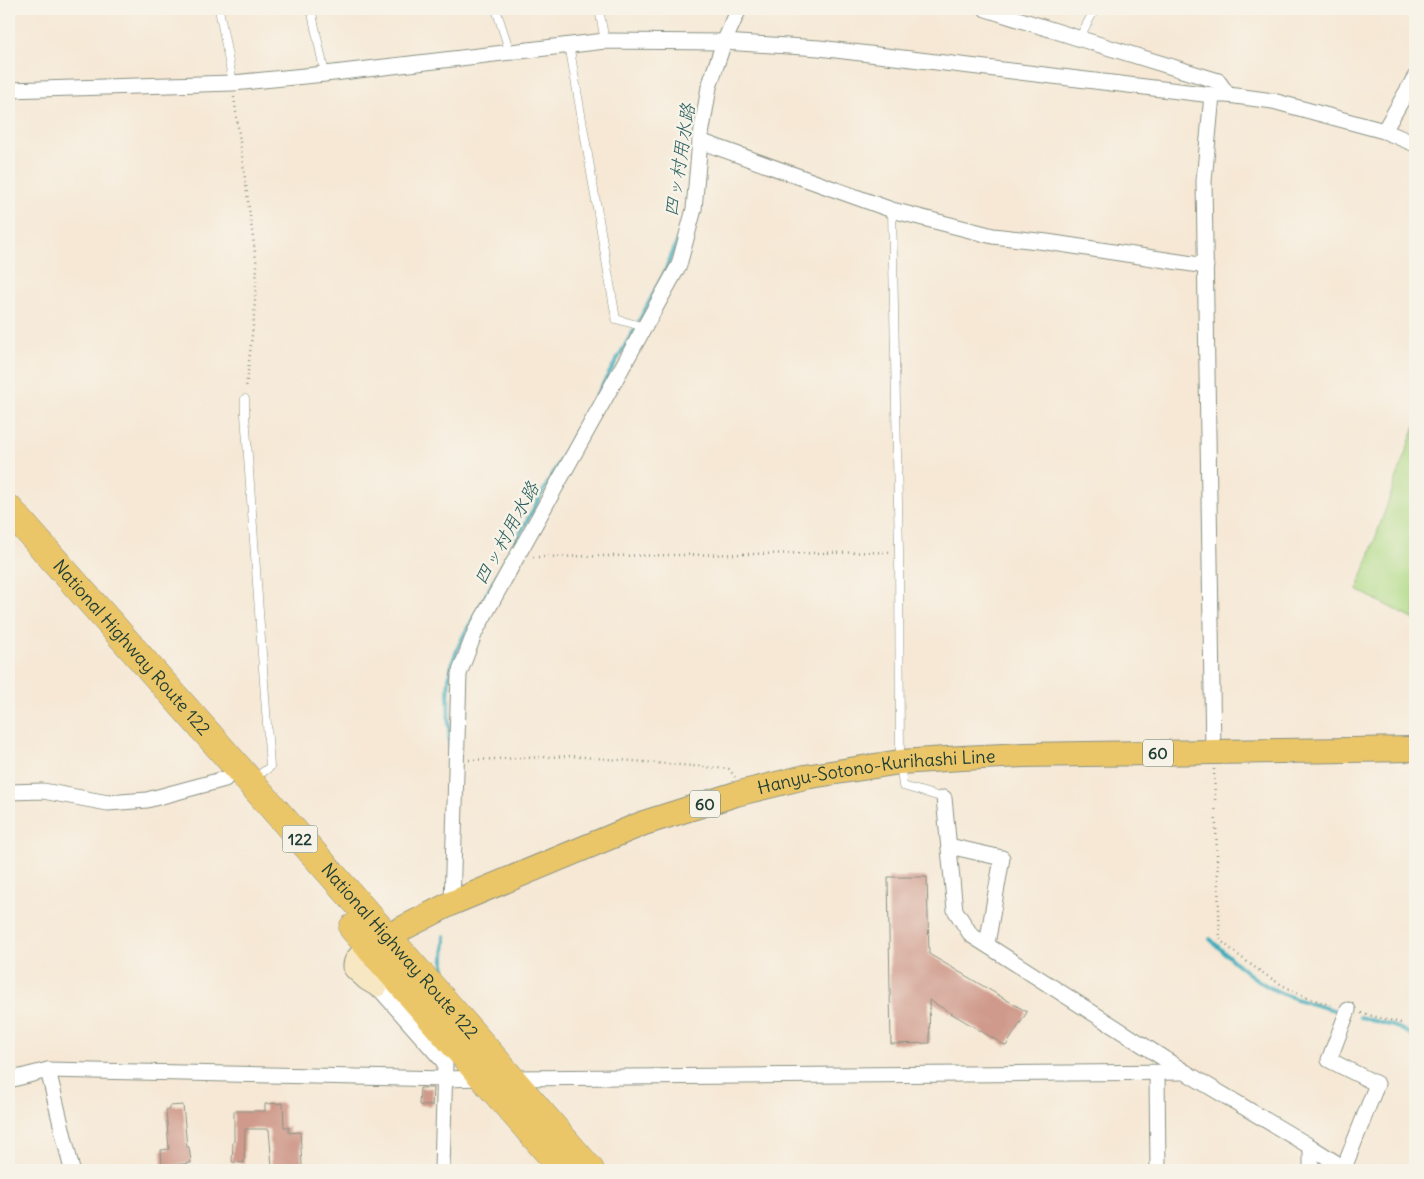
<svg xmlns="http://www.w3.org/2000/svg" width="1424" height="1179" viewBox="0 0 1424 1179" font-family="Delius,'Klee One',sans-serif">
	<rect width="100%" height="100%" fill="#f7f3e8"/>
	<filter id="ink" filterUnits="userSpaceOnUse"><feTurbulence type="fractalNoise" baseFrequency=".02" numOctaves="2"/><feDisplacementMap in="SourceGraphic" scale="10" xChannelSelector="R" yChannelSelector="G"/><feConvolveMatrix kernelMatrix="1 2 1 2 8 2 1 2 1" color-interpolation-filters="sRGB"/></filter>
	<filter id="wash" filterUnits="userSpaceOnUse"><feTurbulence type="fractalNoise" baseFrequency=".0096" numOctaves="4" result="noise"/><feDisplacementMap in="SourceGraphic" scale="20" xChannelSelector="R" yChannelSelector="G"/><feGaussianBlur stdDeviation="1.12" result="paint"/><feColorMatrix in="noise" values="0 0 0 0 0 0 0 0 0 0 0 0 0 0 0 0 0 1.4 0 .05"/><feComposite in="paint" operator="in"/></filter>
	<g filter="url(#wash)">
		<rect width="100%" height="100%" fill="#f6e8d5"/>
		<path fill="#afda86" stroke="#678c5d" d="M1415,426v194l-58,-30z"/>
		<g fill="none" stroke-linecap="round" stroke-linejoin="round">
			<g stroke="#3eacbb" stroke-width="4">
				<path d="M639,321l24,-45 17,-41"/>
				<path d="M450,748c-1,-23 -3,-46 -1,-69 2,-16 8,-30 15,-44l118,-214 52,-91"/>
				<path d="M1210,939c18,17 36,35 57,47 23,13 49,19 74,26"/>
				<path d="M443,980l2,-44"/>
				<path d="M1360,1017c15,5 45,9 55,22"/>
			</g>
		</g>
		<g id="blocks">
			<g fill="#cf9a8b">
				<path d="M888,877h39l2,77 98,58 -21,34 -77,-46 1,43 -39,1z"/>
				<path d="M420,1088h13l-1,18 -13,-1z"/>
				<path d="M283,1103l1,24h5v6l11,-1 2,34 -10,1 1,3h-13l-1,-3h-7l-3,-38h-24l-1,34 -12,-1 1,-20h1v-31h31v-7z"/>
				<path d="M183,1105l4,42h2l2,16 -29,3 -1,-16 8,-1 -3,-39h3v-4z"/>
			</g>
		</g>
	</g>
	<g filter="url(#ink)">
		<use href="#blocks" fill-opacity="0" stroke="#8a9284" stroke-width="1"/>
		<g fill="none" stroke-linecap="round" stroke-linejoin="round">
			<defs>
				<g id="lane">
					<path d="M219,9l14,74"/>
					<path d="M311,9l14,65"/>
					<path d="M496,9l11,34 1,9"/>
					<path d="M599,9l6,32"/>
					<path d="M1081,39l2,-8 12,-22"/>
					<path d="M569,44l47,275 28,8"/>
					<path d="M892,210l7,342 1,210 3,24 41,12"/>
					<path d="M245,399v15l25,353 -17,12"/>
				</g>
				<g id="street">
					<path d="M986,9l95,30 137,42 10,14"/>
					<path d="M9,90l224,-7 92,-9 280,-33 119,1 95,6 393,47h16l45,6 111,30 31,13"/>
					<path d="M1212,95l-8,86 9,571"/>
					<path d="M1384,131l31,-54"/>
					<path d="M700,141l192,69 101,26 54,6 159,24"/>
					<path d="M9,792l34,-1 65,12 39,-3 78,-21"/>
					<path d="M944,798l11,112 16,25 214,137 126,75 36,23"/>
					<path d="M949,846l53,12 -15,86"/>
					<path d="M452,903l7,-229 16,-42 204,-367 15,-56 6,-68 9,-54 15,-45 15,-33"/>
					<path d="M377,986l68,77 -3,107"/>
					<path d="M48,1070l24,100"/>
					<path d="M1157,1073l1,97"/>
					<path d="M512,1078l673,-6"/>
					<path d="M9,1080l39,-10 397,9 38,-1"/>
					<path d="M1311,1147v23"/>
					<path d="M1344,1168l33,-84 -48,-24 19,-50"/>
				</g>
				<path id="secondary" d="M370,948c-7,5 -17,9 -16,20l13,12 10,6"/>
				<g id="primary">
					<path id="s1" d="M372,946l14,-9 66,-34 192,-80 92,-29 69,-17 95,-15 62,-4 62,-3 391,-6"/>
				</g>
				<g id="highway">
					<path id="s2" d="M9,509l442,500 139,161"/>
					<path d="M353,928l211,242"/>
				</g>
			</defs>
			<use href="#lane" stroke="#8a9284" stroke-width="9"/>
			<use href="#street" stroke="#8a9284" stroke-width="17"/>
			<use href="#secondary" stroke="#8a9284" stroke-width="23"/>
			<use href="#primary" stroke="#8a9284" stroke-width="26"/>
			<use href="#highway" stroke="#8a9284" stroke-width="29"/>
			<g stroke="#8a9284" stroke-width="2.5" stroke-dasharray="1 4" stroke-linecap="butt">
				<path d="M234,97l23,170 -3,50 -8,72"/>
				<path d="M533,557l357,-5"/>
				<path d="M469,760l103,-4 157,13 6,8"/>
				<path d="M1214,769l6,171c34,29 70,55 114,66"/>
				<path d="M1361,1013l40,10"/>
			</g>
			<use href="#lane" stroke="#fff" stroke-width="8"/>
			<use href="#street" stroke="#fff" stroke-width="15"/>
			<use href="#secondary" stroke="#f7e8c3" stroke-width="21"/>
			<use href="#primary" stroke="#ebc669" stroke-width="24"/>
			<use href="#highway" stroke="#ebc669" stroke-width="28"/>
		</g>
	</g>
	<g text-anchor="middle" stroke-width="5" stroke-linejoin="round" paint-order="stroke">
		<g fill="#f7f3e8" stroke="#60746a" stroke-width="1">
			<rect x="1143" y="739.5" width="30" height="27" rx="4"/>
			<rect x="690" y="790.5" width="30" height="27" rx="4"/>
			<rect x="282.5" y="825.5" width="35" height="27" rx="4"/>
		</g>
		<g font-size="16" font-weight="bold" fill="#1f3d34">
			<text x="1158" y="759">60</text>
			<text x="705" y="810">60</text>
			<text x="300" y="845">122</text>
		</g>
		<g font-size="18" fill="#1f3d34" stroke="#f7f3e8">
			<text dy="6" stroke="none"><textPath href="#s2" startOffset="185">National Highway Route 122</textPath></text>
			<text dy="6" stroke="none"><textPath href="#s1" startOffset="538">Hanyu-Sotono-Kurihashi Line</textPath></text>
			<text dy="6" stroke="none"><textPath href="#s2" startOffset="590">National Highway Route 122</textPath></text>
		</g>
		<g font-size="19" font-style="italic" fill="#285e5c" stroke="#f7f3e8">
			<text transform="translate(679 160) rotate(-81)" y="7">四ッ村用水路</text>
			<text transform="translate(506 533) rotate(-61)" y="7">四ッ村用水路</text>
		</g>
	</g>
	<rect width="1424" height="1179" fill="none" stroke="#f7f3e8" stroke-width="30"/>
</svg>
